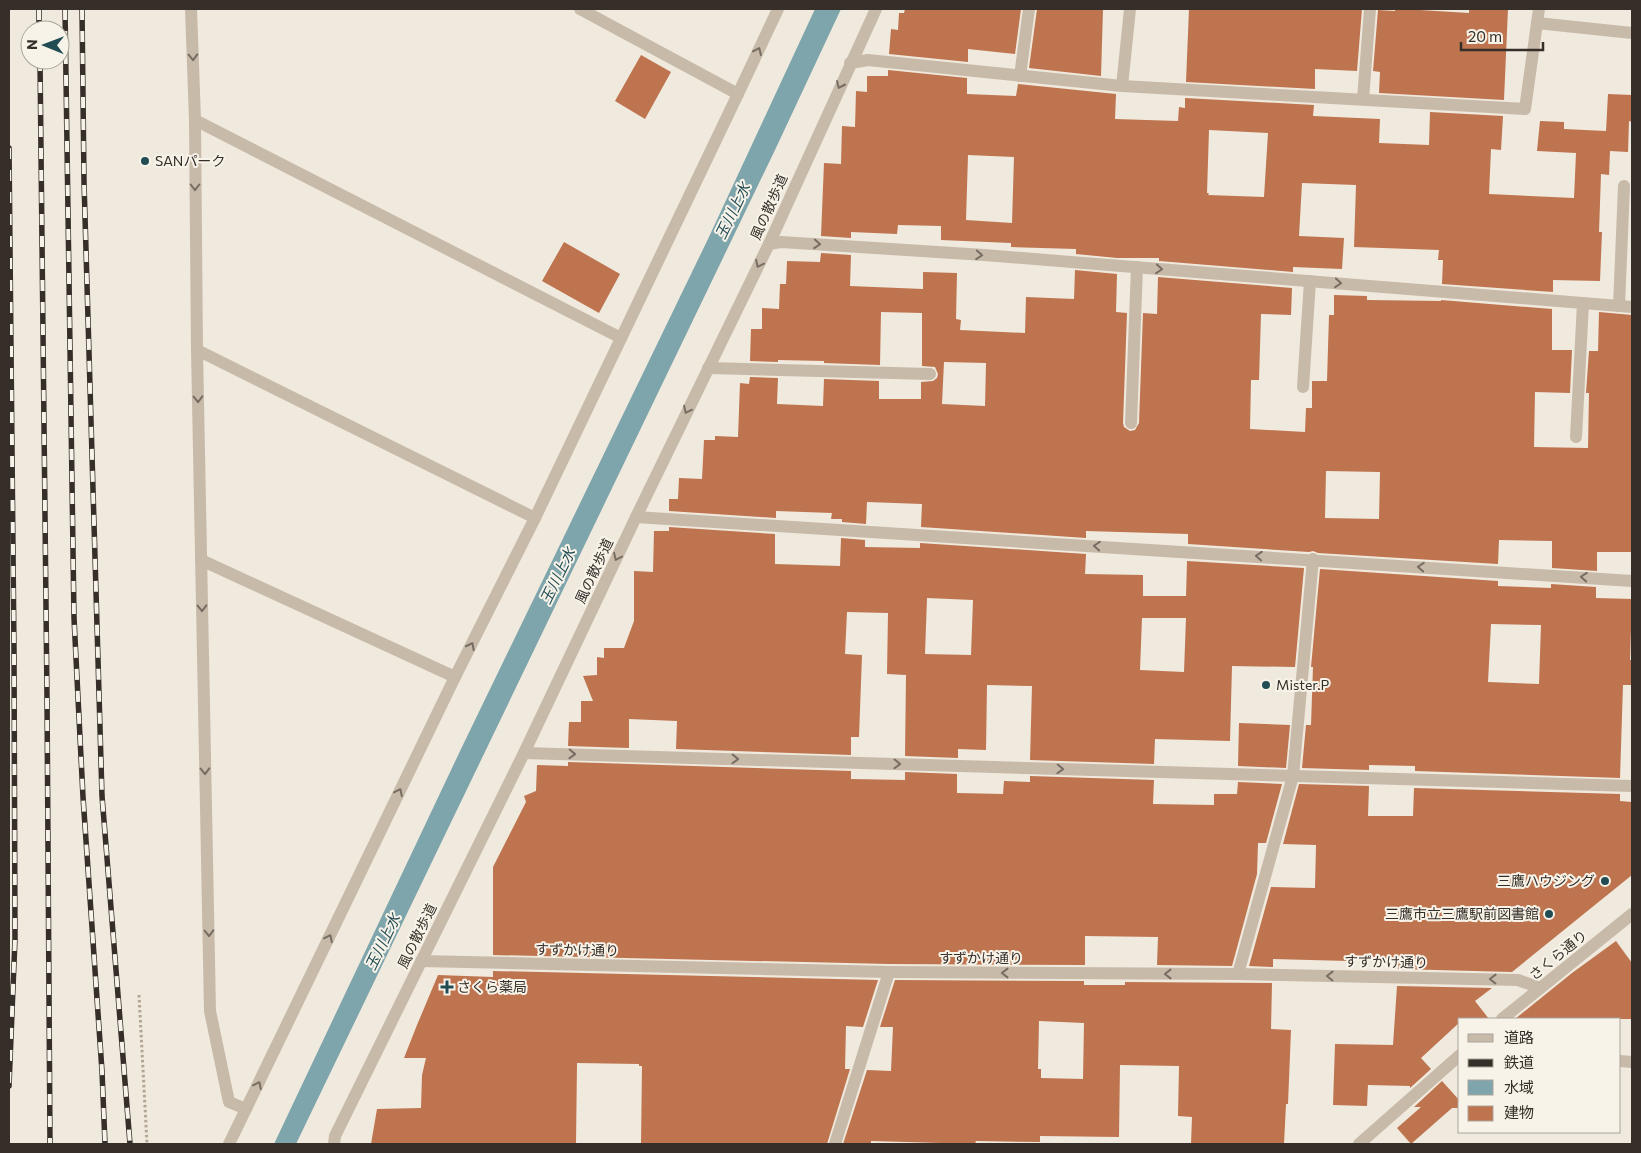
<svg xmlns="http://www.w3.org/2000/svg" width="1641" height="1153" viewBox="0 0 1641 1153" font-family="Commissioner,'Noto Sans JP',sans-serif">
	<rect width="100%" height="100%" fill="#f0e9dd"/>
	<path fill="#7ea5ac" d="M815,9h26l-66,141 -479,994h-22l187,-395 247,-510z"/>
	<g fill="#be744e" fill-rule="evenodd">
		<path d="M905,9h116l-6,45 -47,-5v13l-79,-8 2,-25 7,1 1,-17h5z"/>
		<path d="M1037,9h66l-2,67 -72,-8z"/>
		<path d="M1189,9h173l-5,62 -42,-2v20l-129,-7z"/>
		<path d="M1395,9h25v1l49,3v-4h39l-4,91 -125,-7 1,-21 -7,-1 5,-61 17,1z"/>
		<path d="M641,55l30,17 -26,47 -30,-18z"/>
		<path d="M888,70l79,8v16l49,2 2,-12 98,10 -1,25 63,2 1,-14 6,1v-10l129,7 -1,11 67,3 -1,24 50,2 1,-33 73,4 -2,34 -10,-1 -2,45 85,4 2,-45 -39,-2 3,-30 24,1v7l42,2 2,-37 24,1v27l-3,-1 -1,31 -18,-1 -1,24 -8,-1 -2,58h3l-2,49 -47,-1v12l-111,-8 1,-24h-5l1,-10 -85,-3 2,-62 -54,-2 -3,53 45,2 -2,31 -49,-2v5l-134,-11v-3h-42l-41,-4v-5l-65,-2v-4l-70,-3v-14l-43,-1 -1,9 -46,-2v6l-30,-2 3,-73 17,1 1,-38 13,1 1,-36 11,1v-16h21zM1209,130l59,3 -4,64 -56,-2 1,-2h-2zM968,155l46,2 -2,66 -46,-3z"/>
		<path d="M564,242l56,32 -21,39 -57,-32z"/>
		<path d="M821,253l30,2 -1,31 73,3v-17l34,1 -1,46 5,1 -1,10 65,3 1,-36 48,2 1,-29 42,4 -1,38 11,1 -4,110 1,4 6,4 5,-1 4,-7 4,-110 14,1 1,-37 134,11 -1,27 -30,-1 -2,66h-8l-1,49 55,3 1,-24h6v-27h15l2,-66h5v-20l33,1v4l74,1v-1l111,9v41h20l-2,43 -35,-1 -1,55 54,1 1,-55h-3l3,-42h9l1,-39 33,3v237h-35v19l-45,-3v-27l-53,-1 -1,24 -180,-11 -5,-2 -4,1 -121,-8v-10l-102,-3v7l-165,-11 1,-23 -55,-2 -1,22 -24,-2v-3h-11l1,-6 -56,-2v7l-107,-7v-12h9l1,-21 23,1 2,-39h11v-4l23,1 2,-54 9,1 1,-7 28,1 -1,26 46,2 1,-27 55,2v18h42v-17l12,-1 4,-3 1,-4 -3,-7 -13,-1v-53l-41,-1 -1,53 -56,-2v-2l-46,-1v2l-28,-1 1,-32h11v-21l17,1 1,-25h6l1,-23 33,1zM944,362l42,1 -1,43 -43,-2zM1326,471l54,1 -1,47 -54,-1z"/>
		<path d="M669,527l106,7v30l65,2 1,-28 24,2v7l55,1v-5l166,11 -1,20 58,1v21h43l1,-35 117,7 -9,99 -63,-1 -2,75 -75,-2 -1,25 -124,-4 2,-74 -45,-1 -1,65 -28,-1v9l-53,-2 1,-81 -19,-1 1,-61 -41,-1 -2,42 17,1 -3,82h-8v18l-175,-6 1,-28 -48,-2v29l-61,-2 1,-24h12v-21h12l-10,-25 14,-1v-18l7,1v-10h20l10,-27v-50l19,1 1,-41h15zM927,598l46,2 -2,55 -46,-1zM1142,618h44l-2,54 -44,-2z"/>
		<path d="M1320,569l178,12v5l53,2v-4l45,3v11l36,1 -2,61h2v25h-9l-3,93 -205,-7v-5l-46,-1v5l-67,-2 4,-43h5l2,-58h-2zM1491,624l50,1 -2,59 -51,-2z"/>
		<path d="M1239,723l51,2 -4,43 -48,-2z"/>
		<path d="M568,762l283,9v8l54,1v-8l52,2v19l46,1 1,-13 26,1v-6l124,4 -1,24 61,1v-11h23l1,-12 44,2 -16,59h-8l-1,31 -25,92 -75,-1 1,-28 -73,-1v29l-196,-1 -396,-9v-88l33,-65 -2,-6 12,-5 1,-26 31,1z"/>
		<path d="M1299,784l70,2 -1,30h45l1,-28 206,6v7l12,1v73l-120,97 -114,-3v-10l-49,-1 -1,3 -75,-2v8l-24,-1 22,-79 44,1 1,-43 -33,-1z"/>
		<path d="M1616,941l16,22v56h-117l57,-46z"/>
		<path d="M493,971l385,9 -15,47 -17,-1 -1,43h5l-23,75h-186l1,-78h-3v-2l-62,-1 -1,81h-205l6,-35 44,-1 1,-33 4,-17h-22l13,-33 21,-50 55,2z"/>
		<path d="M895,980l189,1v4h41v-3l147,1 -1,46 20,1 -3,74h-2l-2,40h-93l1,-27 -14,-1 1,-50 -59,-1 -1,72 -79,-1v6l-64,-1 -1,3 -104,-3v3h-28l24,-74 24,1 2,-44h-13zM1039,1021l45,2 -1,56 -42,-1v-9h-3z"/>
		<path d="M1397,986l95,2 -17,13 14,18h-29v3l-39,36 10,11 -21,19v-2l-42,-1 -1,21 -34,-1 2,-61 58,1z"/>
		<path d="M1442,1081l18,20v7h-8l-41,36 -14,-16 24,-21h-7z"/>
	</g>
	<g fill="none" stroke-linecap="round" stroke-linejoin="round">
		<path stroke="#b3a594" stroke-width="3" stroke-dasharray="2.5 2.5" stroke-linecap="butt" d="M139,995l8,149"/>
		<g stroke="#c8baa9" stroke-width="12">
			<path d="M580,9l158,85"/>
			<path d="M1363,99l7,-90"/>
			<path d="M1619,306l5,-120"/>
			<path d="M1303,387l7,-106"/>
			<path d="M1131,423l6,-156"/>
			<path d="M1576,437l7,-134"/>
		</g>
		<g stroke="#c8baa9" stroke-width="12">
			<path d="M191,9l4,111 2,230 13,661 19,91 17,7"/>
			<path d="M1537,23l95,10"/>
			<path d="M850,63l18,-3 254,26 403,23 14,-100"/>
			<path d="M1020,76l9,-67"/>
			<path d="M1122,86l8,-77"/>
			<path d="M195,120l426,218"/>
			<path d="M769,244l12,-2 203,13 648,52"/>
			<path d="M197,350l338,168"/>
			<path d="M708,368l222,6"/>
			<path d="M636,517l996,64"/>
			<path d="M201,560l254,117"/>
			<path d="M524,753l1108,33"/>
			<path d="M421,961l468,11 349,2 280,6 22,8"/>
			<path d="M1238,974l55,-198 20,-217"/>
			<path d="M1620,1061l12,1"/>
			<path d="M229,1144l226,-467 80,-159 203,-424 40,-85"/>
			<path d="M334,1144l1,-8 189,-383 112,-236 133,-273 107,-235"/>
			<path d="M835,1144l54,-172"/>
		</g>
		<g stroke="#c8baa9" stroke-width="12">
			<path d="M1502,1019l130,-105"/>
			<path d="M1359,1144l101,-89"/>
		</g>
		<defs>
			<g id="rail">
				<path d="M39,9v21"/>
				<path d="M65,9l9,609 9,179 19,274 3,73"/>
				<path d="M82,9l2,173 18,614 28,348"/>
				<path d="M40,60l7,637 3,447"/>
				<path d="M9,148l5,502 1,289 -6,147"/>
			</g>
		</defs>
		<use href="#rail" stroke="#352e29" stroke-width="5.5"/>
		<use href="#rail" stroke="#f8f3e9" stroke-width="4" stroke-dasharray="11" stroke-linecap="butt"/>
	</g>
	<defs><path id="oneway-chevron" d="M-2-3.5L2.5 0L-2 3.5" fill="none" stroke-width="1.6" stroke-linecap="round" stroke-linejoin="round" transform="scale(1.25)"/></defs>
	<g stroke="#776d63">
		<use href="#oneway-chevron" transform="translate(758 51) rotate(-65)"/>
		<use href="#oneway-chevron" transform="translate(193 57) rotate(88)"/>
		<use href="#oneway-chevron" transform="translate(840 85) rotate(114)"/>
		<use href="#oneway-chevron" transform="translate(195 187) rotate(90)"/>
		<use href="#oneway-chevron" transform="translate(817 244) rotate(4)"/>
		<use href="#oneway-chevron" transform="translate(979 255) rotate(4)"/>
		<use href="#oneway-chevron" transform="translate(759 264) rotate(116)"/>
		<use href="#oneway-chevron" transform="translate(1159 269) rotate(5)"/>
		<use href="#oneway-chevron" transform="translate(1338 283) rotate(5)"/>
		<use href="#oneway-chevron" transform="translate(198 399) rotate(89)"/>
		<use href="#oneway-chevron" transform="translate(687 410) rotate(116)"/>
		<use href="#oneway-chevron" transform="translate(1097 546) rotate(-176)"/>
		<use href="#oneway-chevron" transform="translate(1259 556) rotate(-176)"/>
		<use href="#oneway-chevron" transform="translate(617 557) rotate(115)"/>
		<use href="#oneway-chevron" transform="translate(1421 567) rotate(-176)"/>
		<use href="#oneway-chevron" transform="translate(1584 577) rotate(-176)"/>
		<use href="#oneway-chevron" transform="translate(202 608) rotate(89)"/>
		<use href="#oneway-chevron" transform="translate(471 646) rotate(-63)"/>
		<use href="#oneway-chevron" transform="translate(572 754) rotate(2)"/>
		<use href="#oneway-chevron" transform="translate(735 759) rotate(2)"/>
		<use href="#oneway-chevron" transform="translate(897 764) rotate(2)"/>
		<use href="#oneway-chevron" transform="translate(1060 769) rotate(2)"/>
		<use href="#oneway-chevron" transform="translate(205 771) rotate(89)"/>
		<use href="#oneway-chevron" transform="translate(399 792) rotate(-64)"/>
		<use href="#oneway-chevron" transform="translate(209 933) rotate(89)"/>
		<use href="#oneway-chevron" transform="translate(329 938) rotate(-64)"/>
		<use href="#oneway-chevron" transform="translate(1005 973) rotate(-180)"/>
		<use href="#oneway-chevron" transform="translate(1168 974) rotate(-180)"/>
		<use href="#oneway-chevron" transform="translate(1330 976) rotate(-179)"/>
		<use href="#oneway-chevron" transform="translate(1493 979) rotate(-179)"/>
		<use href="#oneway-chevron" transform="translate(258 1085) rotate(-64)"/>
	</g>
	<g fill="#214c54" stroke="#f8f3e9" stroke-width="2">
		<circle cx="145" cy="161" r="5"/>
		<circle cx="1266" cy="685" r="5"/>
		<circle cx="1605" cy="881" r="5"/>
		<circle cx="1549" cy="914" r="5"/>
		<path d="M444.5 979.5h5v5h5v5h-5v5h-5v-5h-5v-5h5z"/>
	</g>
	<g text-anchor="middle" stroke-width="4" stroke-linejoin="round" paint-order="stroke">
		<g font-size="14" fill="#352e29" stroke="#f8f3e9" text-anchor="start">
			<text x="155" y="166">SANパーク</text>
			<text x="1276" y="690">Mister.P</text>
			<text x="1595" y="886" text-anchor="end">三鷹ハウジング</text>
			<text x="1539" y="919" text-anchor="end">三鷹市立三鷹駅前図書館</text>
			<text x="457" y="992">さくら薬局</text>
		</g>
		<g font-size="14" fill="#352e29" stroke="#f8f3e9">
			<text transform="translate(769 207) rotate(-66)" y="5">風の散歩道</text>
			<text transform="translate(594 571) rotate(-65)" y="5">風の散歩道</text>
			<text transform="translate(417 936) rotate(-64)" y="5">風の散歩道</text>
			<text transform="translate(577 950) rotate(1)" y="5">すずかけ通り</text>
			<text transform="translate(1558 955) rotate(-39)" y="5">さくら通り</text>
			<text x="981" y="963">すずかけ通り</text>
			<text transform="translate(1386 962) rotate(1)" y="5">すずかけ通り</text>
		</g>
		<g font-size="15" font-style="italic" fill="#214c54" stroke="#f8f3e9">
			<text transform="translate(733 211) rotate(-64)" y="5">玉川上水</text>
			<text transform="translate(558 576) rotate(-64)" y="5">玉川上水</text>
			<text transform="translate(383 942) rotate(-64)" y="5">玉川上水</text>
		</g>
	</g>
	<rect width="1641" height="1153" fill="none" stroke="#352e29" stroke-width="20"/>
	<rect x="1458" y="1018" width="162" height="115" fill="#f8f3e9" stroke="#aaa49c"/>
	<rect x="1468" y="1034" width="25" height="8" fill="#c8baa9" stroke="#aaa49c"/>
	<text x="1504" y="1043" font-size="15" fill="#352e29">道路</text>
	<rect x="1468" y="1059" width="25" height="8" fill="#352e29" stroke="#aaa49c"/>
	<text x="1504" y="1068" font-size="15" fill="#352e29">鉄道</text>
	<rect x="1468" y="1080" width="25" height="15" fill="#7ea5ac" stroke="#aaa49c"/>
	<text x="1504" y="1093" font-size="15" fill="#352e29">水域</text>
	<rect x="1468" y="1106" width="25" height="15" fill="#be744e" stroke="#aaa49c"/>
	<text x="1504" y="1118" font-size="15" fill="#352e29">建物</text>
	<g transform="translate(45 45) rotate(271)"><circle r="24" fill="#f8f3e9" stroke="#aaa49c"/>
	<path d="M0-4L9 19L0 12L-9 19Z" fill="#214c54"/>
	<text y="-8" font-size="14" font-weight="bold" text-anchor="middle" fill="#352e29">N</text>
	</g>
	<path d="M1461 42v8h82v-8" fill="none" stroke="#352e29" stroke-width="2.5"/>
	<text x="1468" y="42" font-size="15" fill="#352e29" stroke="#f8f3e9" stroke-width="4" paint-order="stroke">20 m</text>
</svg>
